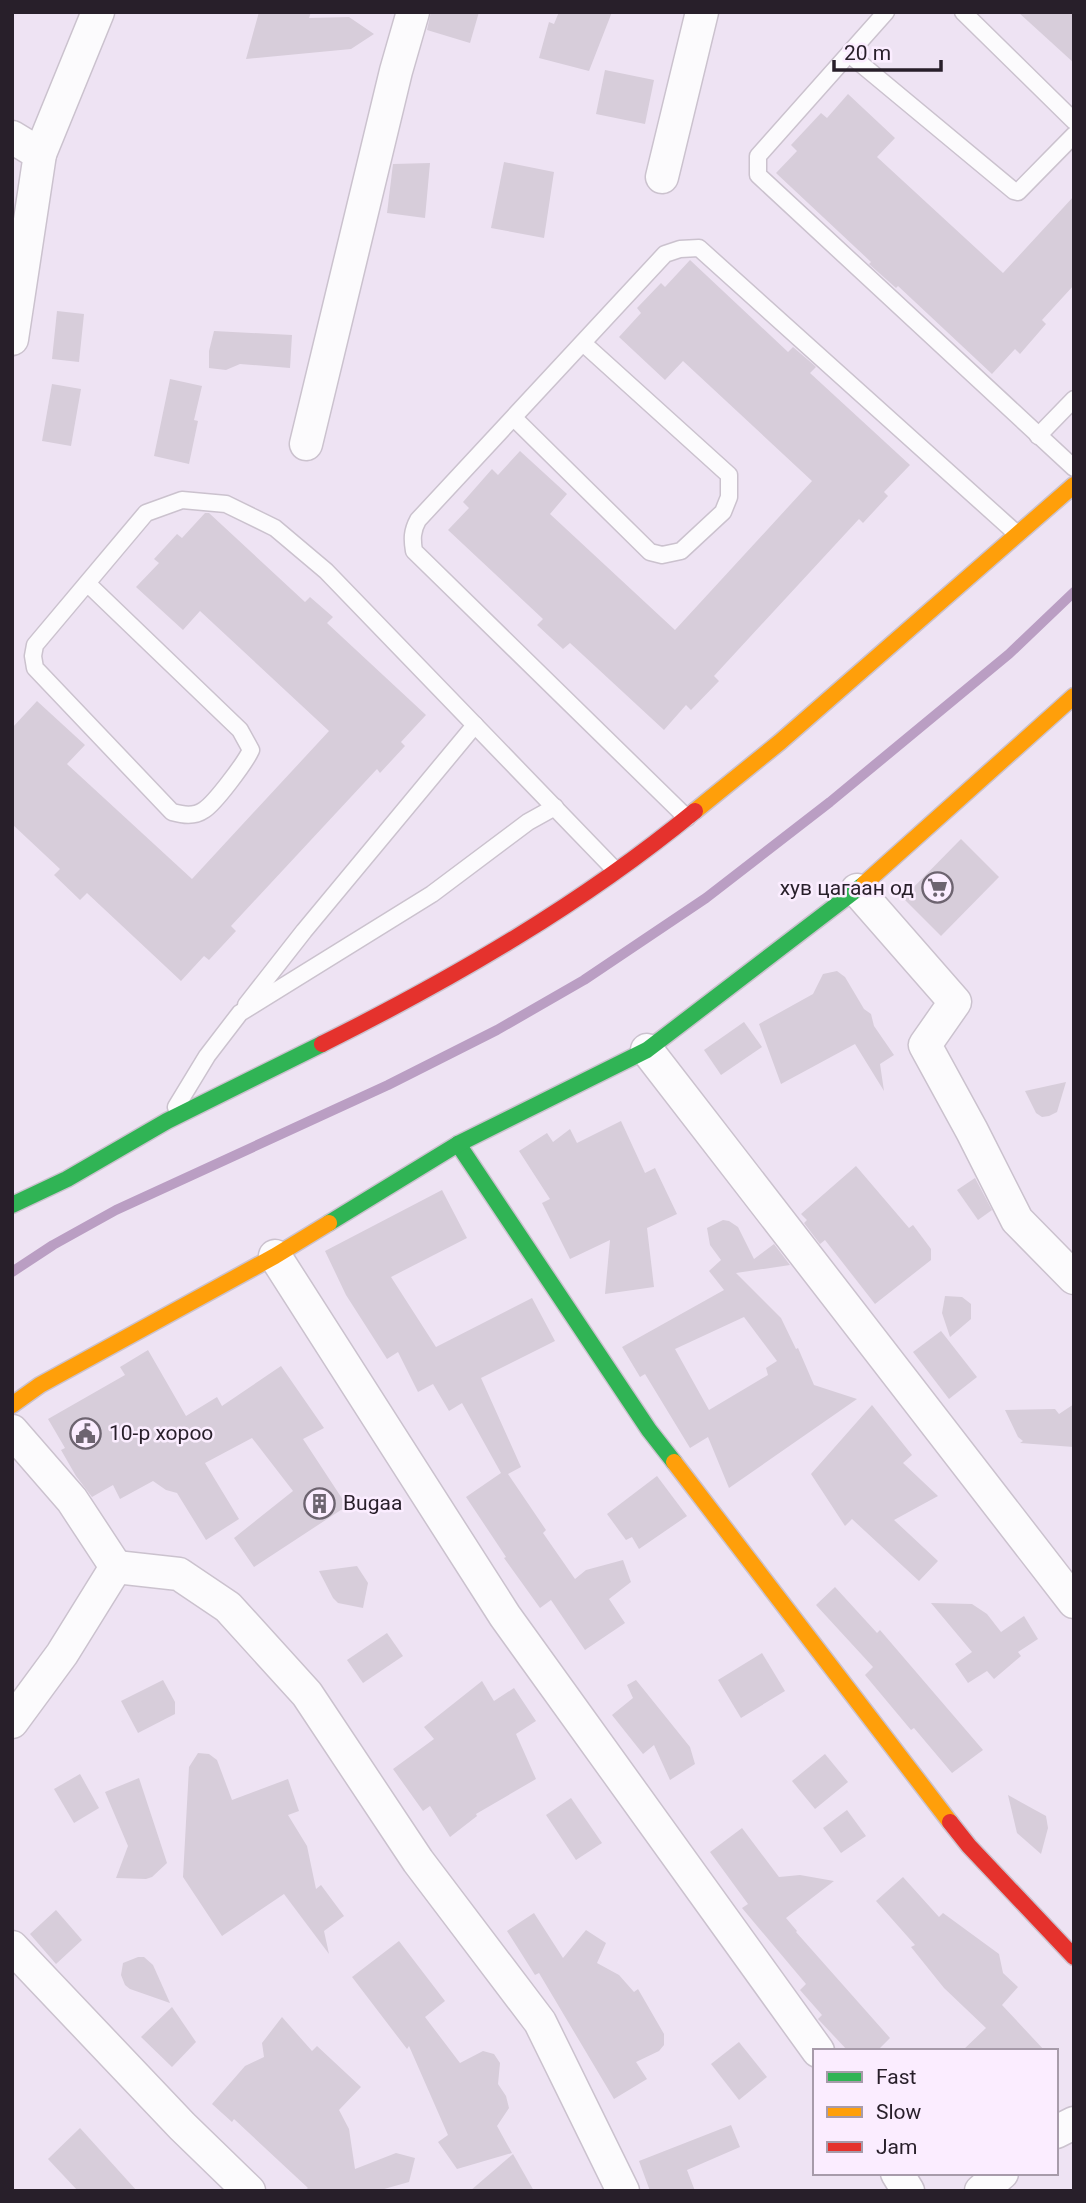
<svg xmlns="http://www.w3.org/2000/svg" width="1086" height="2203" viewBox="0 0 1086 2203" font-family="Roboto,sans-serif">
	<rect width="100%" height="100%" fill="#eee3f3"/>
	<g fill="none" stroke-linecap="round" stroke-linejoin="round">
		<path stroke="#ba9ec3" stroke-width="10" d="M12,1272l41,-27 63,-35 272,-125 109,-55 87,-50 122,-82 124,-96 179,-148 65,-62"/>
	</g>
	<g fill="#d7cdda" fill-rule="evenodd">
		<path d="M259,12h52l-2,6 40,-1 25,17 -23,15 -105,10z"/>
		<path d="M431,12h48l-9,31 -43,-13z"/>
		<path d="M559,12h53l-23,59 -50,-13 10,-36 5,2z"/>
		<path d="M1018,12h56v51z"/>
		<path d="M605,70l49,10 -9,44 -49,-10z"/>
		<path d="M848,94l47,44 -18,19 126,116 71,-77v89l-32,35 4,4 -26,30 -5,-5 -23,25 -94,-88 -2,2 -27,-24 2,-2 -95,-89 21,-22 -6,-6 30,-32 6,5z"/>
		<path d="M504,162l50,10 -10,66 -53,-10z"/>
		<path d="M430,163l-5,55 -38,-5 6,-49z"/>
		<path d="M690,260l98,92 5,-5 21,18 2,2 -6,6 100,92 -26,27 4,4 -25,27 -4,-4 -145,157 5,5 -28,29 -5,-5 -22,25 -94,-87 -7,6 -26,-24 6,-6 -95,-89 21,-22 -6,-6 29,-33 6,6 22,-24 47,43 -17,20 125,116 137,-149 -129,-120 -18,19 -46,-43 22,-24 -4,-5 24,-25 4,4z"/>
		<path d="M57,311l27,3 -5,48 -27,-3z"/>
		<path d="M214,331l78,4 -2,33 -50,-4 -14,6 -17,-2v-17z"/>
		<path d="M170,379l32,7 -8,34 4,1 -9,43 -35,-8z"/>
		<path d="M52,384l29,5 -10,57 -29,-5z"/>
		<path d="M205,513h4l96,89 5,-5 23,20 -6,6 99,92 -25,27 4,4 -25,27 -3,-4 -146,157 5,5 -27,29 -5,-4 -23,25 -94,-88 -7,7 -26,-25 6,-6 -48,-45v-96l25,-27 48,44 -18,19 125,115 137,-148 -129,-120 -17,19 -47,-43 23,-24 -5,-4 23,-25 5,4z"/>
		<path d="M961,839l38,38 -58,59 -38,-38z"/>
		<path d="M837,971l8,6 19,32 7,5 3,12 20,29 -14,9 4,27 -29,-47 -74,40 -22,-60 54,-30 10,-20z"/>
		<path d="M744,1022l18,25 -41,28 -17,-25z"/>
		<path d="M1066,1082l-9,30 -8,4 -7,1 -6,-4 -11,-22z"/>
		<path d="M621,1121l24,52 10,-5 22,46 -30,14 7,59 -49,7 5,-54 -40,19 -28,-56 8,-4 -31,-48 28,-18 6,9 17,-13 7,14z"/>
		<path d="M856,1166l53,62 4,-3 18,24v11l-56,44 -50,-64 -5,4 -16,-21 3,-3 -6,-6z"/>
		<path d="M975,1178l17,32 -14,10 -21,-30z"/>
		<path d="M442,1190l25,48 -76,39 45,70 96,-49 23,43 -74,37 40,89 -13,7 38,56 -3,3 32,46 11,-9 37,-10 8,22 -22,17 16,24 -40,27 -34,-50 -11,8 -36,-50 2,-1 -40,-60 35,-24 -39,-70 -13,8 -16,-27 -15,8 -20,-40 -11,7 -41,-64 -21,-44z"/>
		<path d="M723,1220l6,1 9,6 16,32 20,-15 16,21 -54,8 45,45 15,31 2,-1 16,37 43,14 -128,89 -21,-51 -18,11 -45,-74 -5,3 -18,-30 102,-57 -15,-19 12,-11 -11,-15 -3,-17zM744,1317l33,44 -11,7 2,7 -59,35 -34,-61z"/>
		<path d="M945,1296l17,1 9,7v15l-21,18 -8,-24z"/>
		<path d="M941,1331l36,46 -28,22 -36,-47z"/>
		<path d="M148,1350l38,66 31,-19 5,9 59,-40 43,62 -21,11 44,67 -93,61 -20,-29 59,-47 -41,-53 -47,25 34,56 -33,21 -29,-47 -11,-3 -13,-9 -33,18 -7,-14 -21,12 -16,-21 -15,-26 4,-2 -17,-29 77,-44 -5,-8z"/>
		<path d="M1074,1404v43l-54,-4 3,-2 -5,-4 -13,-27 50,-1 4,5z"/>
		<path d="M872,1405l40,50 -9,8 35,33 -44,24 44,41 -19,20 -67,-62 -7,7 -34,-52z"/>
		<path d="M657,1476l30,40 -48,33 -7,-12 -6,3 -19,-26z"/>
		<path d="M357,1566l11,17 -5,25 -25,-5 -5,-5 -14,-27z"/>
		<path d="M835,1587l42,46 3,-3 103,120 -31,23 -38,-45 -3,2 -46,-55 8,-8 -57,-62z"/>
		<path d="M931,1603l41,1 15,10 14,18 23,-16 14,23 -20,13 3,4 -27,23 -7,-8 -19,12 -13,-19 17,-12z"/>
		<path d="M387,1633l16,23 -40,27 -16,-23z"/>
		<path d="M762,1653l23,38 -44,27 -23,-38z"/>
		<path d="M163,1680l12,22v12l-37,19 -17,-32z"/>
		<path d="M636,1680l54,67 5,17 -25,16 -16,-35 -11,9 -31,-39 21,-17 -6,-13z"/>
		<path d="M482,1681l12,20 20,-13 22,33 -20,13 20,45 -60,35 1,2 -27,21 -20,-31 -7,5 -30,-42 41,-30 -10,-12z"/>
		<path d="M198,1753l11,1 8,6 15,40 56,-21 11,32 -11,4 19,31 9,43 5,-4 23,31 -20,15 5,23 -45,-60 -62,42 -39,-59 6,-110z"/>
		<path d="M825,1754l23,28 -33,27 -23,-28z"/>
		<path d="M80,1774l19,34 -25,15 -20,-34z"/>
		<path d="M139,1778l28,85 -15,14 -6,2 -30,-1 12,-32 -23,-54z"/>
		<path d="M1008,1795l38,21 2,12 -7,26 -24,-21z"/>
		<path d="M571,1798l31,45 -26,17 -30,-45z"/>
		<path d="M847,1810l19,26 -25,17 -18,-25z"/>
		<path d="M742,1828l37,49 21,-2 34,6 -48,37 11,13 -1,1 94,106 -13,13h-29l-30,-32 4,-4 -22,-25 6,-6 -64,-76 6,-4 -38,-52z"/>
		<path d="M903,1877l36,40 4,-4 56,41 4,19 15,14 -16,18 43,46h-83l24,-23 -42,-40 -33,-41 4,-2 -39,-44z"/>
		<path d="M56,1910l26,30 -26,24 -26,-30z"/>
		<path d="M534,1913l29,45 23,-28 20,13 -9,20 22,12 15,17 4,-3 26,45v11l-5,6 -23,11 11,17 -33,20 -75,-126 -4,2 -28,-44z"/>
		<path d="M399,1941l46,60 -20,16 35,46 23,-12 11,3 6,9 -2,21 8,12 3,12 -12,18 15,27 -55,16 -19,-27 10,-7 -39,-89 -2,3 -55,-72z"/>
		<path d="M138,1957h6l9,8 17,38 -40,-14 -5,-4 -4,-10 2,-12z"/>
		<path d="M172,2007l24,35 -24,25 -31,-30z"/>
		<path d="M282,2017l30,34 5,-5 44,41 -22,23 10,19 6,40 41,-16 19,5 -6,24 -32,9h-74l5,-3 -74,-69 -2,3 -20,-18 33,-38 19,-9 -2,-14z"/>
		<path d="M739,2042l28,35 -28,23 -28,-36z"/>
		<path d="M731,2125l9,22 -53,23 8,21h-45l-11,-30z"/>
		<path d="M80,2128l57,63h-59l-30,-32z"/>
		<path d="M513,2154l21,37h-64z"/>
	</g>
	<g fill="none" stroke-linecap="round" stroke-linejoin="round">
		<defs>
			<g id="lane">
				<path d="M886,12l-128,144v19l316,293"/>
				<path d="M963,12l111,109"/>
				<path d="M849,54l165,137 4,1 56,-57"/>
				<path d="M514,418l136,134 12,3 19,-4 42,-39 6,-15v-22l-146,-132"/>
				<path d="M1038,436l36,-37"/>
				<path d="M87,583l153,147 11,20c-6,13 -36,53 -47,60 -10,7 -21,5 -32,2l-137,-144 -2,-12 2,-11 111,-132 36,-13 44,4 49,24 51,43 290,300"/>
				<path d="M687,818l-273,-267c-2,-12 -2,-20 4,-31l247,-266 15,-5 19,-1 318,286"/>
				<path d="M246,1005l58,-74 171,-206"/>
				<path d="M176,1107l31,-51 33,-43 192,-119 96,-72 27,-15"/>
			</g>
			<g id="street">
				<path d="M12,137l28,17 -28,185"/>
				<path d="M40,154l58,-142"/>
				<path d="M662,177l40,-165"/>
				<path d="M306,444l90,-373 17,-59"/>
				<path d="M857,890l98,112 -30,43 47,86 45,89 57,58"/>
				<path d="M647,1050l427,552"/>
				<path d="M275,1256l230,360 313,435"/>
				<path d="M12,1431l60,69 44,67 -54,87 -50,68"/>
				<path d="M116,1567l63,7 49,33 79,87 111,167 122,161 83,169"/>
				<path d="M12,1947l170,179 67,65"/>
				<path d="M1056,2132l18,-9"/>
				<path d="M897,2173l11,18"/>
				<path d="M981,2191l21,-18"/>
			</g>
			<g id="fast">
				<path d="M458,1144l191,286 25,32"/>
				<path d="M12,1205l55,-26 100,-58 155,-77"/>
				<path d="M329,1223l129,-79 189,-94 217,-166"/>
			</g>
			<g id="slow">
				<path d="M695,811l85,-69 294,-257"/>
				<path d="M864,884l210,-188"/>
				<path d="M12,1405l28,-20 235,-129 54,-33"/>
				<path d="M674,1462l276,360"/>
			</g>
			<g id="jam">
				<path d="M322,1044c130,-65 260,-140 373,-233"/>
				<path d="M950,1822l19,24 105,111"/>
			</g>
		</defs>
		<use href="#lane" stroke="#cbc2ce" stroke-width="19"/>
		<use href="#street" stroke="#cbc2ce" stroke-width="35"/>
		<use href="#fast" stroke="#cbc2ce" stroke-width="19"/>
		<use href="#slow" stroke="#cbc2ce" stroke-width="19"/>
		<use href="#jam" stroke="#cbc2ce" stroke-width="19"/>
		<use href="#lane" stroke="#fcfbfd" stroke-width="16"/>
		<use href="#street" stroke="#fcfbfd" stroke-width="32"/>
		<use href="#fast" stroke="#30b455" stroke-width="16"/>
		<use href="#slow" stroke="#ff9f0a" stroke-width="16"/>
		<use href="#jam" stroke="#e5322d" stroke-width="16"/>
	</g>
	<defs>
		<symbol id="supermarket-ring" viewBox="-11 -11 22 22"><circle r="9.5" fill="#fbedff" stroke="#6d6470" stroke-width="1.5"/><path d="M-6-5.5h2.5l.6 2H6L4.5 2H-2.5L-4.4-4H-6ZM-1.5 3.2a1.3 1.3 0 1 0 .1 0ZM3 3.2a1.3 1.3 0 1 0 .1 0Z" fill="#6d6470"/></symbol>
		<symbol id="civic-ring" viewBox="-11 -11 22 22"><circle r="9.5" fill="#fbedff" stroke="#6d6470" stroke-width="1.5"/><path d="M-.6-6.5H3V-4.5H.6V-3L4-1V1h2V6H-6V1h2V-1L-.6-3ZM-1.2 2.5V6h2.4V2.5Z" fill="#6d6470"/></symbol>
		<symbol id="building-ring" viewBox="-11 -11 22 22"><circle r="9.5" fill="#fbedff" stroke="#6d6470" stroke-width="1.5"/><path d="M-4-6H4V6H1V3H-1V6H-4ZM-2.5-4.3h1.7v1.8h-1.7ZM.8-4.3h1.7v1.8H.8ZM-2.5-1h1.7V.8h-1.7ZM.8-1h1.7V.8H.8Z" fill="#6d6470"/></symbol>
	</defs>
	<g fill-rule="evenodd">
		<use href="#supermarket-ring" x="920" y="870" width="35" height="35"/>
		<use href="#civic-ring" x="68" y="1416" width="35" height="35"/>
		<use href="#building-ring" x="302" y="1486" width="35" height="35"/>
	</g>
	<g text-anchor="middle" stroke-width="5" stroke-linejoin="round" paint-order="stroke">
		<g font-size="21" fill="#281f2a" stroke="#fbedff" text-anchor="start">
			<text x="914" y="895" text-anchor="end">хув цагаан од</text>
			<text x="109" y="1440">10-р хороо</text>
			<text x="343" y="1510">Bugaa</text>
		</g>
	</g>
	<rect width="1086" height="2203" fill="none" stroke="#281f2a" stroke-width="28"/>
	<rect x="813" y="2049" width="245" height="126" fill="#fbedff" stroke="#a79baa" stroke-width="2"/>
	<rect x="827" y="2072" width="35" height="10" fill="#30b455" stroke="#a79baa" stroke-width="2"/>
	<text x="876" y="2084" font-size="21" fill="#281f2a">Fast</text>
	<rect x="827" y="2107" width="35" height="10" fill="#ff9f0a" stroke="#a79baa" stroke-width="2"/>
	<text x="876" y="2119" font-size="21" fill="#281f2a">Slow</text>
	<rect x="827" y="2142" width="35" height="10" fill="#e5322d" stroke="#a79baa" stroke-width="2"/>
	<text x="876" y="2154" font-size="21" fill="#281f2a">Jam</text>
	<path d="M834 60v10h107v-10" fill="none" stroke="#281f2a" stroke-width="3.5"/>
	<text x="844" y="60" font-size="21" fill="#281f2a" stroke="#fbedff" stroke-width="5" paint-order="stroke">20 m</text>
</svg>
